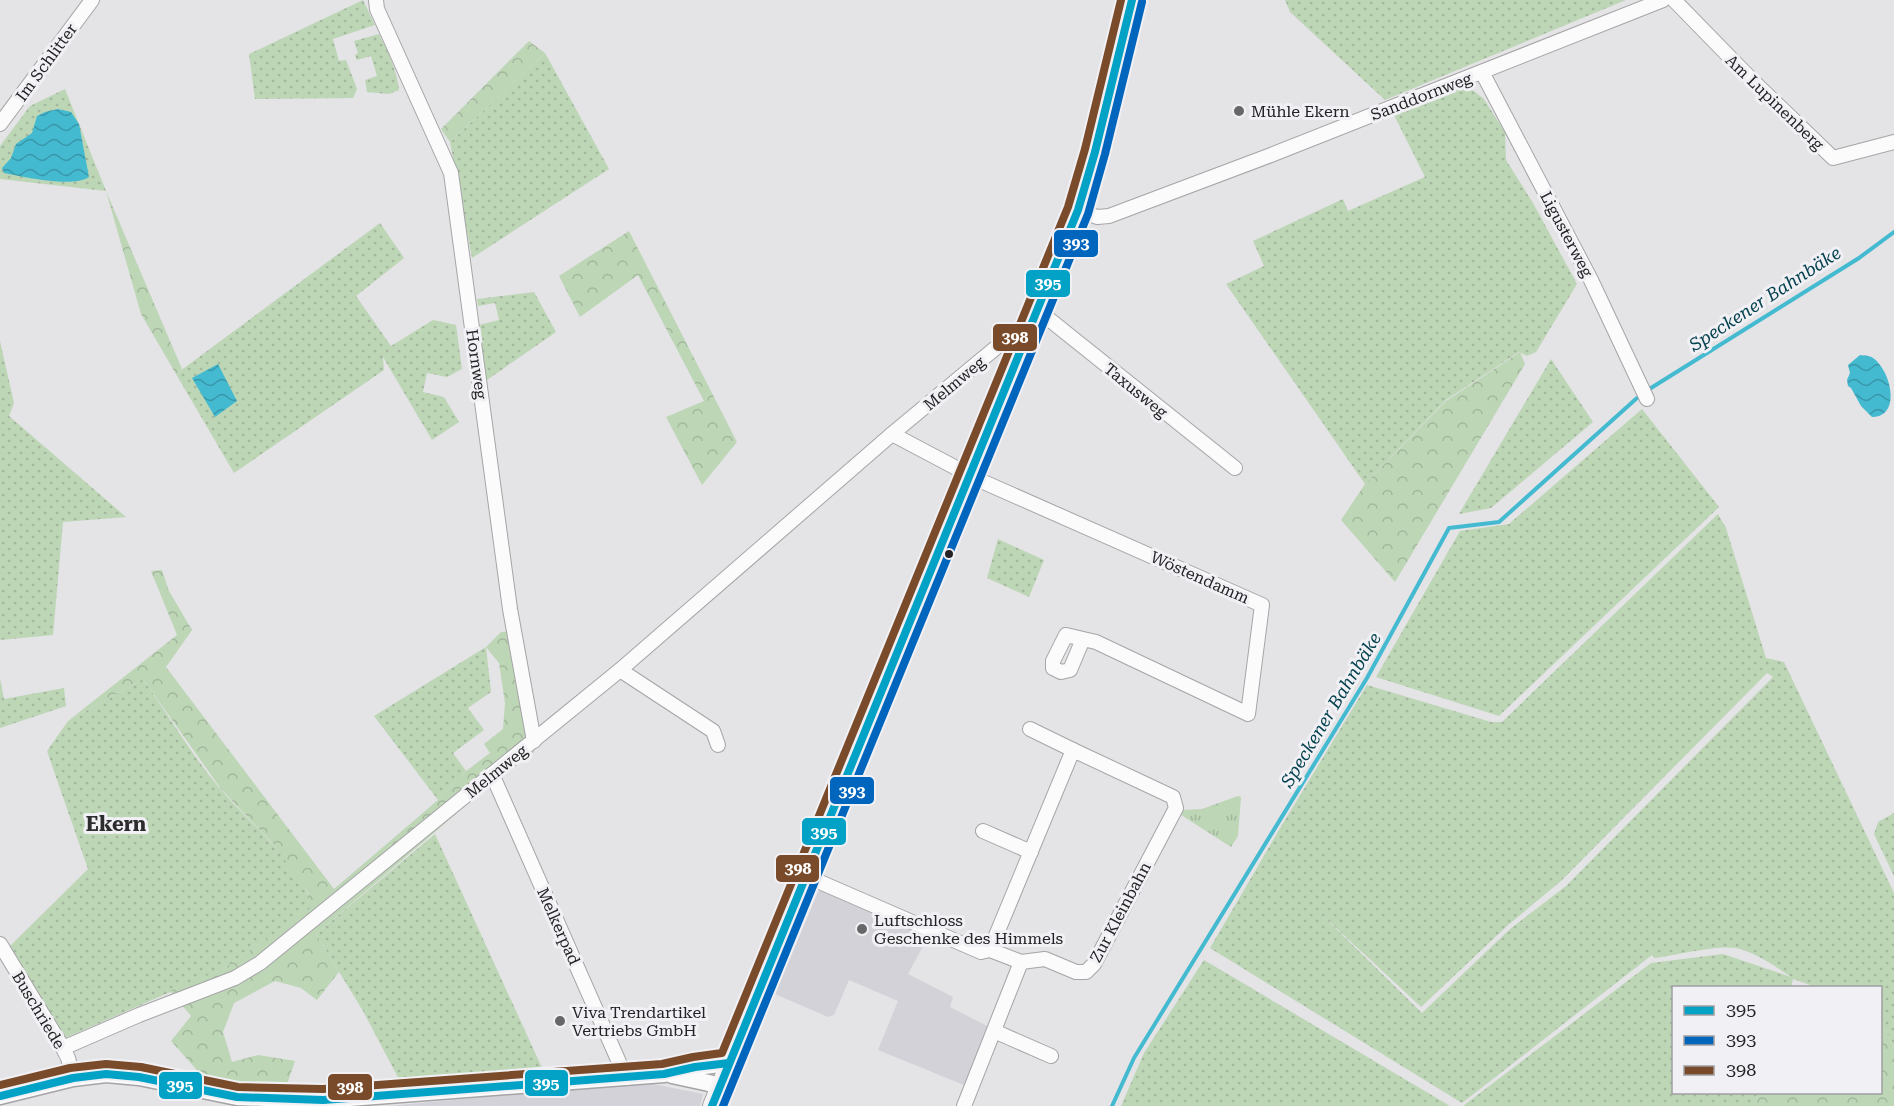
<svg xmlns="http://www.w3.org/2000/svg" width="1894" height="1106" viewBox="0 0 1894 1106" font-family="'Roboto Serif',serif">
	<defs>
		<pattern id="grass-dots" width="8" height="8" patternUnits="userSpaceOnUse" patternTransform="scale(1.5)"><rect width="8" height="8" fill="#bdd6b6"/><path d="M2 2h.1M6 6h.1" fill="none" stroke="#a2b79c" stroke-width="1.8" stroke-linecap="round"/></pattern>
		<pattern id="forest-crowns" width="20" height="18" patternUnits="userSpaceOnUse" patternTransform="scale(1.5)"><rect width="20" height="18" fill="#bdd6b6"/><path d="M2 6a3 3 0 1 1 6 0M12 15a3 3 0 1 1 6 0" fill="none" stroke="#a2b79c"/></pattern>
		<pattern id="park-tufts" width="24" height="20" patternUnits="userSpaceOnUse" patternTransform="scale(1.5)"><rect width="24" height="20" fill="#bdd6b6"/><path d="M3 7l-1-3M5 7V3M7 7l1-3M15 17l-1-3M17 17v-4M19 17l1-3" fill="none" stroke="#a2b79c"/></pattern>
		<pattern id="water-waves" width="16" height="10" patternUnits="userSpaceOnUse" patternTransform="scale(1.5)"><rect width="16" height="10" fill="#44bad1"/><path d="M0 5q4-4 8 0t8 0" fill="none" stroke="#3897a9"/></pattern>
	</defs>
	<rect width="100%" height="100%" fill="#e4e3e6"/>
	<g fill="#d3d2d8">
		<path d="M823,889l106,46 -21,39 45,23 -3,10 39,20 -25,58 -86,-35 20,-49 -49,-21 -15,35 -6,2 -53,-23 43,-102z"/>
		<path d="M643,1082l60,12 -3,12h-311z"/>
	</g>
	<g fill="url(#grass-dots)" fill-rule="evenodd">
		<path d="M363,0l12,25 -42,14 6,22 7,-1 11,29 -4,9 -98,1 -6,-45z"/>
		<path d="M1285,0h341l-241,100 -95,-88z"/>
		<path d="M379,34c9,18 18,36 20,56l-10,4 -22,-2 -2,-12 12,-4 -6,-20 -14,4 -2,-5 3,-2 -4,-12z"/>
		<path d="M545,53l64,116 -137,89 -22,-116z"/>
		<path d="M1467,86l16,12 22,34 1,28 27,43 44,81 -41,68 -9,4 -8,-4 -73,48 -81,84 -139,-200 38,-18 -11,-25 90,-42 5,12 77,-34 -31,-62z"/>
		<path d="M65,89l41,102 -106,-12v-33l30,-40z"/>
		<path d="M380,223l24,35 -48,38 35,50 42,-26 23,5 6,44 -15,8 -20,-4 -4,19 21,5 15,25 -27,18 -49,-83 1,13 -150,103 -58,-99z"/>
		<path d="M534,292l22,40 -72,50 -5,-57 20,-5 -4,-17 -17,3 -1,-7z"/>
		<path d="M0,341l14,62 -5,13 117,101 -63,5 -10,113 -53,5z"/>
		<path d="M1551,359l42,63 -102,86 -32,6z"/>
		<path d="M1642,409l77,98 -220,209 -123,-39 84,-146 49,-7z"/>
		<path d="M1718,514l8,14 40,130 18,4 110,231v153l-13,-22 -1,-36 -64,-1 -23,-8 -2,8 -117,1v104l84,1 -5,13h-290l188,-143 72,-9 68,23c-16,-11 -36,-25 -55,-29 -21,-3 -59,7 -81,10l-3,-3 -190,148 -252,-155 69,-118 88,-145 124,37h11zM1767,673l6,4 -207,209 -56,43 -88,84 -103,-101 102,95 86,-81 54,-45z"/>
		<path d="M998,539l46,21 -15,37 -42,-19z"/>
		<path d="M486,647l5,45 -23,16 16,22 -31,23 13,18 -28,29 -64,-84z"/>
		<path d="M0,678l4,21 60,-11 2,18 -66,22z"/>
		<path d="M143,679c24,34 47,73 74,106 30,36 81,76 96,122l-90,62 -160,70 -53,-93 78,-77 -41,-118 21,-30z"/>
		<path d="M1894,813v63l-20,-42 4,-12z"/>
		<path d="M435,834l108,236 -142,13 -38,-72 -47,-77z"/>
		<path d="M1204,960l246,146h-329l23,-53z"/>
	</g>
	<g fill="url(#forest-crowns)">
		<path d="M529,41l16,12 -95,89 -9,-13z"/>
		<path d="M106,191l76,178 -6,5 -35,-60z"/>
		<path d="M629,231l108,211 -35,43 -36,-68 38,-16 -66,-126 -58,42 -21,-41z"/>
		<path d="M1520,352l5,12 -130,218 -54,-62 24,-36 81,-83z"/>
		<path d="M162,570l7,21 23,39 -26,37 168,222 104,-89 28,-29 24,-18 -6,-9 19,-15 2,-26 -6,-40 -13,-16 15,-15 13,-1 20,110v11l-63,49 -155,133 23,38 -22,28 -16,-12 -26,-7 -41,22 -11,29 9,30 26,-7 37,6 -10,29 -81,-12 -33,-37 20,-25 -21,-25 53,-22 89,-62 -4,-14 -34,-48 -53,-56 -78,-110 -75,42 109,-86 -26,-64z"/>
		<path d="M1881,1024l13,22v60h-141l5,-13 122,-1z"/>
	</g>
	<path fill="url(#park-tufts)" d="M1238,796l3,1 -3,39 -7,11 -53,-34 4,-3 20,-1z"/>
	<g fill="url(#water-waves)">
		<path d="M58,109l13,3 8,12 10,53c-16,11 -65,0 -85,-4l-2,-5 9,-10 5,-14 16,-11 5,-17 8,-4z"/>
		<path d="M1860,355c5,1 9,0 13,3 6,4 9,10 12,15 9,19 9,44 -13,44l-11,-11 -10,-18 -3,-2 -1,-6 3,-7 -2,-8z"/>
		<path d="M218,364l19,37 -22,16 -23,-39z"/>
	</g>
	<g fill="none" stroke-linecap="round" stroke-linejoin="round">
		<g stroke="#44bad1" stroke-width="4">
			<path d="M1651,388l208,-130 35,-26"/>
			<path d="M1112,1106l22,-48 233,-380 82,-150 50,-6 138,-124"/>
		</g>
		<defs>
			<g id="minor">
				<path d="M376,0l1,9 74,164 59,436 24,132"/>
				<path d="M1674,0l79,81 80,77 61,-16"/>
				<path d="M1482,72l109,208 56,119"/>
				<path d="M0,124l92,-124"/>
				<path d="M1078,210l19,7 12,-1 162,-61 392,-155"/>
				<path d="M1037,312l8,4 190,152"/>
				<path d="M892,434l87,46 283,125 -14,109 -152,-72 -30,-7 -13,26v7l8,4 9,-2 13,-31"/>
				<path d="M620,670l93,61 5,14"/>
				<path d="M1030,729l43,21"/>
				<path d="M492,774l134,304"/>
				<path d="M983,831l48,21"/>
				<path d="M806,876l175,76 9,-2 31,12 24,-3 31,13h10l8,-8 82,-156 -3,-11 -100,-47 -83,200"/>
				<path d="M0,944l63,104 5,10 5,20"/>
				<path d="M994,1031l57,25"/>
				<path d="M63,1048l76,-33 96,-37 25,-15 360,-293 272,-236 124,-103"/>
				<path d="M964,1106l57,-144"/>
			</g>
			<g id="tertiary">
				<path d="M672,1075l37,8 10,4"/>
				<path d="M0,1096l73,-18 33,-4 33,3 98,20 86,3 341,-26 31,-7 34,-4"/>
			</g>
			<path id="secondary" d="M712,1106l366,-896 17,-58 37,-152"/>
		</defs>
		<use href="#minor" stroke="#a5a4a7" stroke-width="16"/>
		<use href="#tertiary" stroke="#a5a4a7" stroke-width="19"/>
		<use href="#secondary" stroke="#a5a4a7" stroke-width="20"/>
		<use href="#minor" stroke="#fbfbfb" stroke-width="14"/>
		<use href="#tertiary" stroke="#fbfbfb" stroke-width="16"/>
		<use href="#secondary" stroke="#f8f6f4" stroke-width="18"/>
		<defs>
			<g id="bus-1">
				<path d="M0,1096l73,-18 33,-4 33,3 98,20 86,3 341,-26 31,-7 34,-4"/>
				<path d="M712,1106l366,-896 17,-58 37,-152"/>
			</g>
			<path id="bus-2" d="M723,1106l365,-892 17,-60 37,-152"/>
			<path id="bus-3" d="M0,1085l70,-17 36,-4 35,3 97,20 85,2 339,-25 31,-7 29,-4 346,-846 17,-58 36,-149"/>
		</defs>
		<use href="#bus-1" stroke="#f1f0f4" stroke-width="12"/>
		<use href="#bus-2" stroke="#f1f0f4" stroke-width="12"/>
		<use href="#bus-3" stroke="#f1f0f4" stroke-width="12"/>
		<use href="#bus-1" stroke="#02a2c6" stroke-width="8"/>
		<use href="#bus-2" stroke="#0065bd" stroke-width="8"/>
		<use href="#bus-3" stroke="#7a4b2a" stroke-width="8"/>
	</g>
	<g fill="#676668" stroke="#f1f0f4" stroke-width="2">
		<circle cx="1239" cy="111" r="6"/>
		<circle cx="862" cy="929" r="6"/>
		<circle cx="560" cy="1021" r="6"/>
	</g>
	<circle fill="#232224" stroke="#f1f0f4" stroke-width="2" cx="949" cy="554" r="5"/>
	<g text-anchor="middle" stroke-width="6" stroke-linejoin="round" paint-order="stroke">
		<g font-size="16" fill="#232224" stroke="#f1f0f4">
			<text transform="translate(46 62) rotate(-54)" y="6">Im Schlitter</text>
			<text transform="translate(1421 96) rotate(-21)" y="6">Sanddornweg</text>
			<text transform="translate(1775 102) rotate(44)" y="6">Am Lupinenberg</text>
			<text transform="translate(1567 234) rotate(62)" y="6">Ligusterweg</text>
			<text transform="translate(477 364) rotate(82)" y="6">Hornweg</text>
			<text transform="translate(954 383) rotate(-40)" y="6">Melmweg</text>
			<text transform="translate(1136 390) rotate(39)" y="6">Taxusweg</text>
			<text transform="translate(1200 577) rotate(24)" y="6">Wöstendamm</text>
			<text transform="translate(496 771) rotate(-39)" y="6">Melmweg</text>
			<text transform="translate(1120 912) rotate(-62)" y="6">Zur Kleinbahn</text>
			<text transform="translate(559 926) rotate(66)" y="6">Melkerpad</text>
			<text transform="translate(39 1010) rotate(59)" y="6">Buschriede</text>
		</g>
		<g font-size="16" fill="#232224" stroke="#f1f0f4" text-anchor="start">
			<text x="1251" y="117">Mühle Ekern</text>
			<text x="874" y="926">Luftschloss<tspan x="874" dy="18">Geschenke des Himmels</tspan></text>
			<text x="572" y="1018">Viva Trendartikel<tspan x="572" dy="18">Vertriebs GmbH</tspan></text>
		</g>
		<g font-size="18" font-style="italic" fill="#05424f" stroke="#f1f0f4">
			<text transform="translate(1765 299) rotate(-33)" y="6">Speckener Bahnbäke</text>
			<text transform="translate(1331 710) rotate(-59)" y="6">Speckener Bahnbäke</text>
		</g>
		<g font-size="20" font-weight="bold" fill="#2c2c2f" stroke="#f1f0f4">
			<text x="116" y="831">Ekern</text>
		</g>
	</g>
	<g stroke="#f1f0f4" stroke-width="2">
		<rect x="1053" y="229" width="46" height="29" rx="6" fill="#0065bd"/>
		<rect x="1025" y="269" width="46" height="29" rx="6" fill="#02a2c6"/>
		<rect x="992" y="323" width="46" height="29" rx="6" fill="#7a4b2a"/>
		<rect x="829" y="776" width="46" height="29" rx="6" fill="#0065bd"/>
		<rect x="801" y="817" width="46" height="29" rx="6" fill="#02a2c6"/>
		<rect x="775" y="854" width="45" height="29" rx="6" fill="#7a4b2a"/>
		<rect x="524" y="1069" width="45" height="28" rx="6" fill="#02a2c6"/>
		<rect x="158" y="1071" width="45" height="29" rx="6" fill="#02a2c6"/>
		<rect x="327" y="1073" width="46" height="28" rx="6" fill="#7a4b2a"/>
	</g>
	<g font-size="16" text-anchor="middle" font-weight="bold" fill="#fff">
		<text x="1076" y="249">393</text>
		<text x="1048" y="289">395</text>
		<text x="1015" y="343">398</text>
		<text x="852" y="797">393</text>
		<text x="824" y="838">395</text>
		<text x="798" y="874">398</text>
		<text x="546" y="1089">395</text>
		<text x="180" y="1091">395</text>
		<text x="350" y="1093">398</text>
	</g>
	<rect x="1672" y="986" width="210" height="108" fill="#f1f0f4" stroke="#9f9ea1" stroke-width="1.5"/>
	<rect x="1684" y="1006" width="30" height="9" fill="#02a2c6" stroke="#9f9ea1" stroke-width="1.5"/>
	<text x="1726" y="1016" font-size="18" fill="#232224">395</text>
	<rect x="1684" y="1036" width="30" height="9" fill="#0065bd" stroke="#9f9ea1" stroke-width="1.5"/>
	<text x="1726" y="1046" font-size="18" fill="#232224">393</text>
	<rect x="1684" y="1066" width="30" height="9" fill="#7a4b2a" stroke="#9f9ea1" stroke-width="1.5"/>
	<text x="1726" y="1076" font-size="18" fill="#232224">398</text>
</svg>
